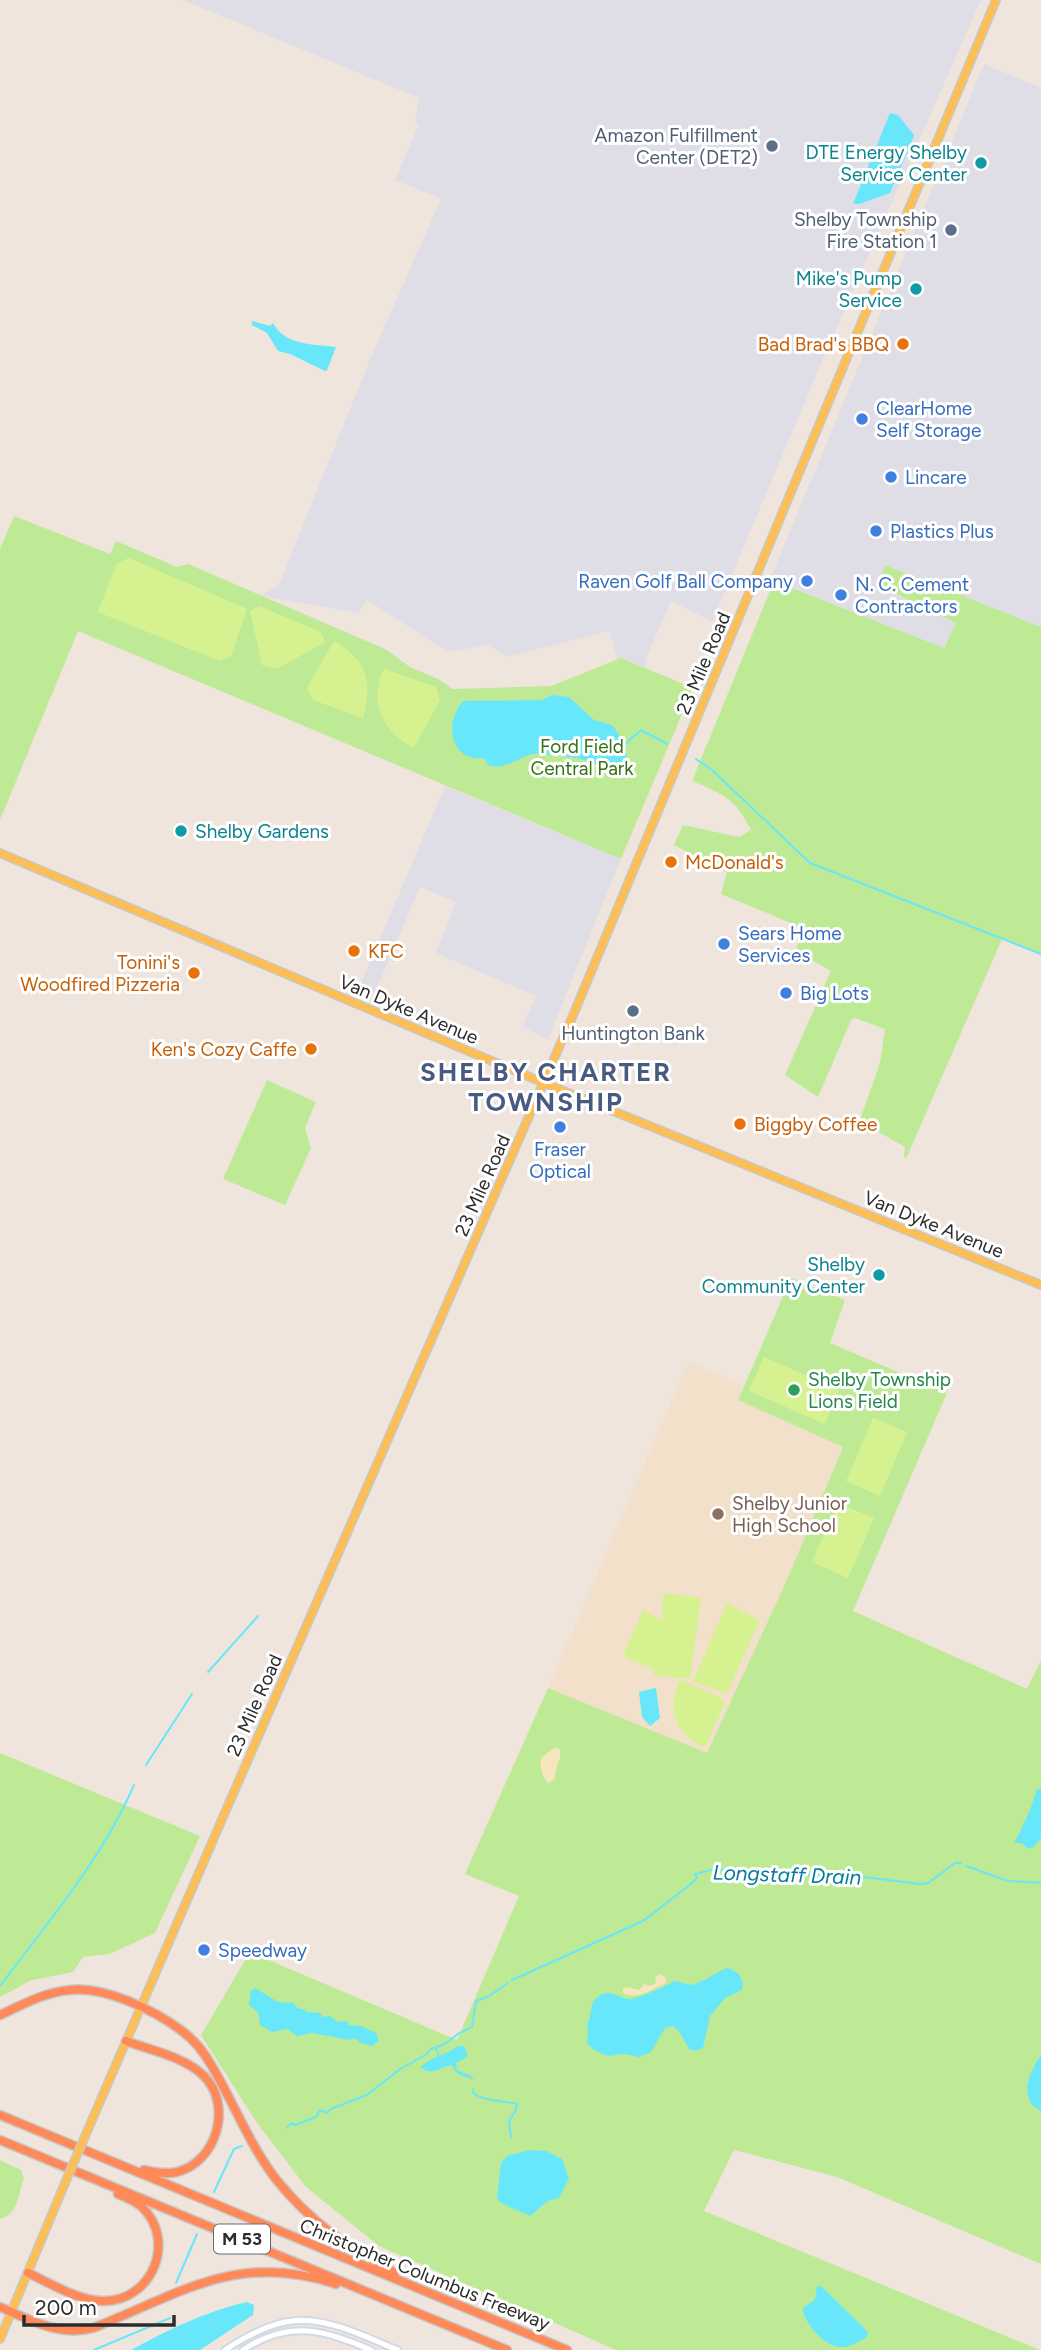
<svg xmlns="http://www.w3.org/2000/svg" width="1041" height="2350" viewBox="0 0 1041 2350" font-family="Figtree,sans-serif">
	<rect width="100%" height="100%" fill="#efe5dd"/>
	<g fill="#dfdee7">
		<path d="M183,0h798l-158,359 -111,263 -38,-20 -4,1 -23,53 -2,12 -24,-10 -4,1 -8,-28 -103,26 -17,-12 -41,7 -81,-52 -9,13 -97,-17 18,-11 92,-228 70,-158 -46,-19 24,-56 -4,-2 4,-24z"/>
		<path d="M984,64l57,24v539l-156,-62 -7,21 79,37 -14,25 -169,-67 -3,-4z"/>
		<path d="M445,786l176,73 -73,180 -26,-12 14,-31 -100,-43 20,-51 -36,-15 -49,114 -15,-6z"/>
	</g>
	<path fill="#f2e0cb" d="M688,1362l56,23 -6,15 105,46 -57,136 -79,172 -159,-66z"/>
	<g fill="#beea95">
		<path d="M14,516l96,38 6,-13 61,26 11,-3 197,85 25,18 28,12 15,10 98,-3 70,-28 72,30 -72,171 -543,-228 -78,189v-271z"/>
		<path d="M885,565l156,62v327l-39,-15 -96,220 -2,-3 1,-9 -28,-16 -8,3 -12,-6 23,-65 5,-34 -30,-11 -4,2 -33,77 -33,-22 46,-104 -35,-20 7,-23 -82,-34 6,-22 -53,-27 9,-20 56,12 12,-7c-16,-32 -28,-36 -59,-49l82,-200 170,67 12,-25 -78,-38z"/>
		<path d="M267,1080l49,22 -11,26 6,20 -26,57 -62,-26z"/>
		<path d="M791,1278l54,22 -15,43 117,50 -94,218 174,78 14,-28v603l-204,-87 -103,-27 -30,61 336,139h-424l-237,-104 -73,-59 -49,-64 -56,-88 49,-83 207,88 62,-144 -54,-22 83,-186 159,65 79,-171 57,-135 -105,-47z"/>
		<path d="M0,1753l200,83 -45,97 -45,21 -27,3 -10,15 -41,8 -32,17z"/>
		<path d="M0,2160l21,10 3,9c-7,16 -4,34 -24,40z"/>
	</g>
	<g fill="#f6e6be">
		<path d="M556,1747l4,3c2,11 -6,17 -5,29l-7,4c-5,-5 -9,-17 -7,-23 1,-5 11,-10 15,-13z"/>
		<path d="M660,1974l6,4v5c-13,5 -28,18 -43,10v-4l3,-2 13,3 5,-6 6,2 6,-3 -1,-6z"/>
	</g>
	<g fill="#d6f290">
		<path d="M129,558l118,51 -16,47 -11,5 -122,-49 19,-49z"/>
		<path d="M259,606l62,26 4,10 -48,27 -15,-4 -12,-54z"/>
		<path d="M334,641c33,19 39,41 29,77l-50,-18 -6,-12z"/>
		<path d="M384,669l52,18 4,13 -26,48c-31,-15 -46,-47 -30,-79z"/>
		<path d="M764,1357l75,33 -14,34 -76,-33z"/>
		<path d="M873,1418l34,14 -27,64 -34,-15z"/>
		<path d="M838,1503l36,15 -26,60 -36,-16z"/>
		<path d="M664,1593l37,5 -11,81 -37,-4 1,-6 -28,-11 -2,-5 19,-43 18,10z"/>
		<path d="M727,1603l33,17 -33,74 -34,-13z"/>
		<path d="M681,1680l42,19 2,4 -20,44c-28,-10 -41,-41 -24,-67z"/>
	</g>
	<g fill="#67e7f9">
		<path d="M890,113l8,2 16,20 -2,6 -22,52 -31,11h-6z"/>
		<path d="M252,321l18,5 3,-3c12,23 41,21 63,24l-9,23 -2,1 -35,-17 -12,-3 -11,-18 -15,-8z"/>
		<path d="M552,695l17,2 25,23 18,5 6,8 9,21c-14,27 -29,8 -50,4 -11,-2 -22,-2 -33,-4 -21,-4 -34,18 -56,11l-4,-7c-34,4 -40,-35 -21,-57l79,-1z"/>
		<path d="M656,1688l4,30 -10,8 -8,-9 -3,-25z"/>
		<path d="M1041,1789v49l-7,9 -6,2 -6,-6h-8c5,-7 22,-44 22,-53z"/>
		<path d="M727,1968c11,3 18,10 15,22l-17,8 -15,18 -7,32 -8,3 -6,-2 -10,-18 -7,-5 -7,2 -14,24 -12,5 -15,-3 -16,2 -14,-6 -7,-7 1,-11 -1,-7c6,-10 1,-22 12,-29 11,-8 20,3 31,3 9,-1 37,-13 44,-18l18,4c13,-4 23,-12 35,-17z"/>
		<path d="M255,1988l23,14 15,1 6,6h6l1,3 14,1 3,4 7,-1 8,6 10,-1 1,4 12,1 15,7 3,8 -7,5 -11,-3 -6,-5 -5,2 -37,-7 -16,3 -10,-7 -15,3 -12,-7 -2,-13 -9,-7 2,-15z"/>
		<path d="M458,2046h6l4,10 -12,7 1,7 14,6 3,4 -16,-6 -7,-9c-11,2 -20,12 -30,2 9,-10 26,-12 37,-21z"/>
		<path d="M1041,2055v56c-24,-12 -12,-38 0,-56z"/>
		<path d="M529,2150l17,1 16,8 7,20 -10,19 -11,3 -18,15 -29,-13 -4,-5 4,-35 6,-7z"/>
		<path d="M817,2286l5,1 42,41 4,5 -1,4c-7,3 -13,8 -21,10 -20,3 -39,-21 -44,-38l13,-10z"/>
		<path d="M247,2302l7,3 -1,10 -53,35h-69c39,-21 73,-38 116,-48z"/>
	</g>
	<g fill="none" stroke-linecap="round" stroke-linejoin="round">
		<g stroke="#67e7f9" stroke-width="2">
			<path d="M623,746l18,-16 26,14"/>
			<path d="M696,759l16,11 98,93 231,91"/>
			<path d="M208,1672l50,-56"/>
			<path d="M146,1765l46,-71"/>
			<path d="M966,1866l42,15 33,2"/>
			<path d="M512,1980l131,-59 48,-37 6,-6 -2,-4 21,-5 99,7 25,-2 80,10 8,-1 27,-20h6"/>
			<path d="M0,1986c48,-64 102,-127 134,-201"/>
			<path d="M436,2048l3,9"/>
			<path d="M473,2089l1,5c13,8 28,6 43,10l-1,6 -7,11 2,16"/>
			<path d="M287,2128l4,-5 4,2 21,-8 4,-7 7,3 4,-4 36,-14 33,-26 27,-15 4,-5 14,-5 13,-10 14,-7 4,-26 13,-5 19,-13"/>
			<path d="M214,2192l20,-43 8,-3"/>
			<path d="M176,2283l21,-49"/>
			<path d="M94,2350l76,-32"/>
		</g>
		<defs>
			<g id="minor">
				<path d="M225,2350c73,-48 100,-30 173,0"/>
				<path d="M243,2350c47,-31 80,-20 128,0"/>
			</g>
			<g id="major">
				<path d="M0,853l544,230 497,202"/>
				<path d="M86,2134l137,-317 351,-804 422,-1013"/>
				<path d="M0,2339l65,-156"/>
			</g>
			<g id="highway">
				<path d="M0,2015c22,-10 45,-23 70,-25 35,-4 84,20 112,41 11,8 21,20 28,32 23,38 38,79 65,115 35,44 71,68 120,95"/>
				<path d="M126,2041c24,9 59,16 78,35 29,29 13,86 -27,96 -11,3 -22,0 -33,-2"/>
				<path d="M0,2115l567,235"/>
				<path d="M0,2140l507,210"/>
				<path d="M28,2273c22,10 50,28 76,28 48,0 73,-60 38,-94 -7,-6 -16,-10 -24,-13"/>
				<path d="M0,2307c30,13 60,30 93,21 89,-35 145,-77 243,-44"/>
			</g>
		</defs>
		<use href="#minor" stroke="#d2d9e6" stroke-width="9"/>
		<use href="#major" stroke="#c8c8c8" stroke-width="10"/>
		<use href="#highway" stroke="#c8c8c8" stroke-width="11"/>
		<use href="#minor" stroke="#fff" stroke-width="5"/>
		<use href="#major" stroke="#fdbe54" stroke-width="7"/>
		<use href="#highway" stroke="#ff8958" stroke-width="8"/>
		<defs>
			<path id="major-bridge" d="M65,2183l21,-49"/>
		</defs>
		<use href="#major-bridge" stroke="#c8c8c8" stroke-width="10" stroke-linecap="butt"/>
		<use href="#major-bridge" stroke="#fdbe54" stroke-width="7"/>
	</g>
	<g fill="#5c6f8a" stroke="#fff" stroke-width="2.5">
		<circle cx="772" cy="146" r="7"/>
		<circle cx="951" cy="230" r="7"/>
		<circle cx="633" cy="1011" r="7"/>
	</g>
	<g fill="#0f9aa8" stroke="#fff" stroke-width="2.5">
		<circle cx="981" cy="163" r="7"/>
		<circle cx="916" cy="289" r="7"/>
		<circle cx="181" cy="831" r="7"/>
		<circle cx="879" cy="1275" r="7"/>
	</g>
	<g fill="#e8710a" stroke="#fff" stroke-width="2.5">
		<circle cx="903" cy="344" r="7"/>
		<circle cx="671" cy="862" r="7"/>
		<circle cx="354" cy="951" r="7"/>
		<circle cx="194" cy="973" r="7"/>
		<circle cx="311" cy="1049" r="7"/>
		<circle cx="740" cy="1124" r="7"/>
	</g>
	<g fill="#3f7fe0" stroke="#fff" stroke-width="2.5">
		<circle cx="862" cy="419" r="7"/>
		<circle cx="891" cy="477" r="7"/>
		<circle cx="876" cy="531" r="7"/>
		<circle cx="807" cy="581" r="7"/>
		<circle cx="841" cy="595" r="7"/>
		<circle cx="724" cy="944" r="7"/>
		<circle cx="786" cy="993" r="7"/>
		<circle cx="560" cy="1127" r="7"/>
		<circle cx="204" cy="1950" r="7"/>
	</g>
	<circle fill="#2e9e5b" stroke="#fff" stroke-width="2.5" cx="794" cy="1390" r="7"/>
	<circle fill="#8d6e63" stroke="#fff" stroke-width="2.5" cx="718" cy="1514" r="7"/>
	<g text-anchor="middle" stroke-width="6" stroke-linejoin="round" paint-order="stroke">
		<rect fill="#fff" stroke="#6b6b6b" stroke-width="2" x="214" y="2224.5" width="56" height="29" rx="5"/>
		<g font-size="18" font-weight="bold" fill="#2c2c2c">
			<text x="242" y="2245">M 53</text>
		</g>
		<g font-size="19" fill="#4e5e75" stroke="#fff" text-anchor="end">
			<text x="758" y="142">Amazon Fulfillment<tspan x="758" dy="22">Center (DET2)</tspan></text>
			<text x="937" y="226">Shelby Township<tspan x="937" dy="22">Fire Station 1</tspan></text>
			<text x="633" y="1040" text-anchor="middle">Huntington Bank</text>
		</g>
		<g font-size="19" fill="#0d838f" stroke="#fff" text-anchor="end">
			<text x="967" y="159">DTE Energy Shelby<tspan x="967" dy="22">Service Center</tspan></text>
			<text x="902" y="285">Mike's Pump<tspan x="902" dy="22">Service</tspan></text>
			<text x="195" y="838" text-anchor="start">Shelby Gardens</text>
			<text x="865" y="1271">Shelby<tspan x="865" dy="22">Community Center</tspan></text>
		</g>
		<g font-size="19" fill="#c56008" stroke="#fff" text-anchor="end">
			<text x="889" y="351">Bad Brad's BBQ</text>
			<text x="685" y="869" text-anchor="start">McDonald's</text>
			<text x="368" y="958" text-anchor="start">KFC</text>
			<text x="180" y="969">Tonini's<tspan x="180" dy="22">Woodfired Pizzeria</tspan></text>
			<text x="297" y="1056">Ken's Cozy Caffe</text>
			<text x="754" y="1131" text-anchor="start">Biggby Coffee</text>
		</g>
		<g font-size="19" fill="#366cbe" stroke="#fff" text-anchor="start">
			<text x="876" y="415">ClearHome<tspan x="876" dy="22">Self Storage</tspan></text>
			<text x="905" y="484">Lincare</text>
			<text x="890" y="538">Plastics Plus</text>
			<text x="793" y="588" text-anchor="end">Raven Golf Ball Company</text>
			<text x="855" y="591">N. C. Cement<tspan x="855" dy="22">Contractors</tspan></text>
			<text x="738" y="940">Sears Home<tspan x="738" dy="22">Services</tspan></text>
			<text x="800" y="1000">Big Lots</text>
			<text x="560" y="1156" text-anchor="middle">Fraser<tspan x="560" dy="22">Optical</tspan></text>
			<text x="218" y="1957">Speedway</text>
		</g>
		<g font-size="19" fill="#2c2c2c" stroke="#fff">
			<text transform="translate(703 663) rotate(-67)" y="7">23 Mile Road</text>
			<text transform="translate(409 1009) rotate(23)" y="7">Van Dyke Avenue</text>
			<text transform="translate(482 1185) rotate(-66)" y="7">23 Mile Road</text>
			<text transform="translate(934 1224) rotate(22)" y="7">Van Dyke Avenue</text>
			<text transform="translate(254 1705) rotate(-66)" y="7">23 Mile Road</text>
			<text transform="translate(425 2274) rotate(22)" y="7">Christopher Columbus Freeway</text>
		</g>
		<g font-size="19" fill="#347114" stroke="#fff">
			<text x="582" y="753">Ford Field<tspan x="582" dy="22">Central Park</tspan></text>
		</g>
		<g font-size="19" fill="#27864d" stroke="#fff" text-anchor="start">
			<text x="808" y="1386">Shelby Township<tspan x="808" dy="22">Lions Field</tspan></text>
		</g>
		<g font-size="19" fill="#785e54" stroke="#fff" text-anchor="start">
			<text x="732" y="1510">Shelby Junior<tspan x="732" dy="22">High School</tspan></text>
		</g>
		<g font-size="21" font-style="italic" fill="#037c9b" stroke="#fff">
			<text transform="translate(787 1875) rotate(2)" y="7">Longstaff Drain</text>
		</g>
		<g font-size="26" font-weight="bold" letter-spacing="2" fill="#485a81" stroke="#fff">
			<text x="546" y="1081">SHELBY CHARTER<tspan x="546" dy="30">TOWNSHIP</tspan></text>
		</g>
	</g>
	<path d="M24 2315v10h150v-10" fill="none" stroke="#2c2c2c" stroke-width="3.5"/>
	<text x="35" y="2315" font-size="21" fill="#2c2c2c" stroke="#ffffff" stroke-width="5" paint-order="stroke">200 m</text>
</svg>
